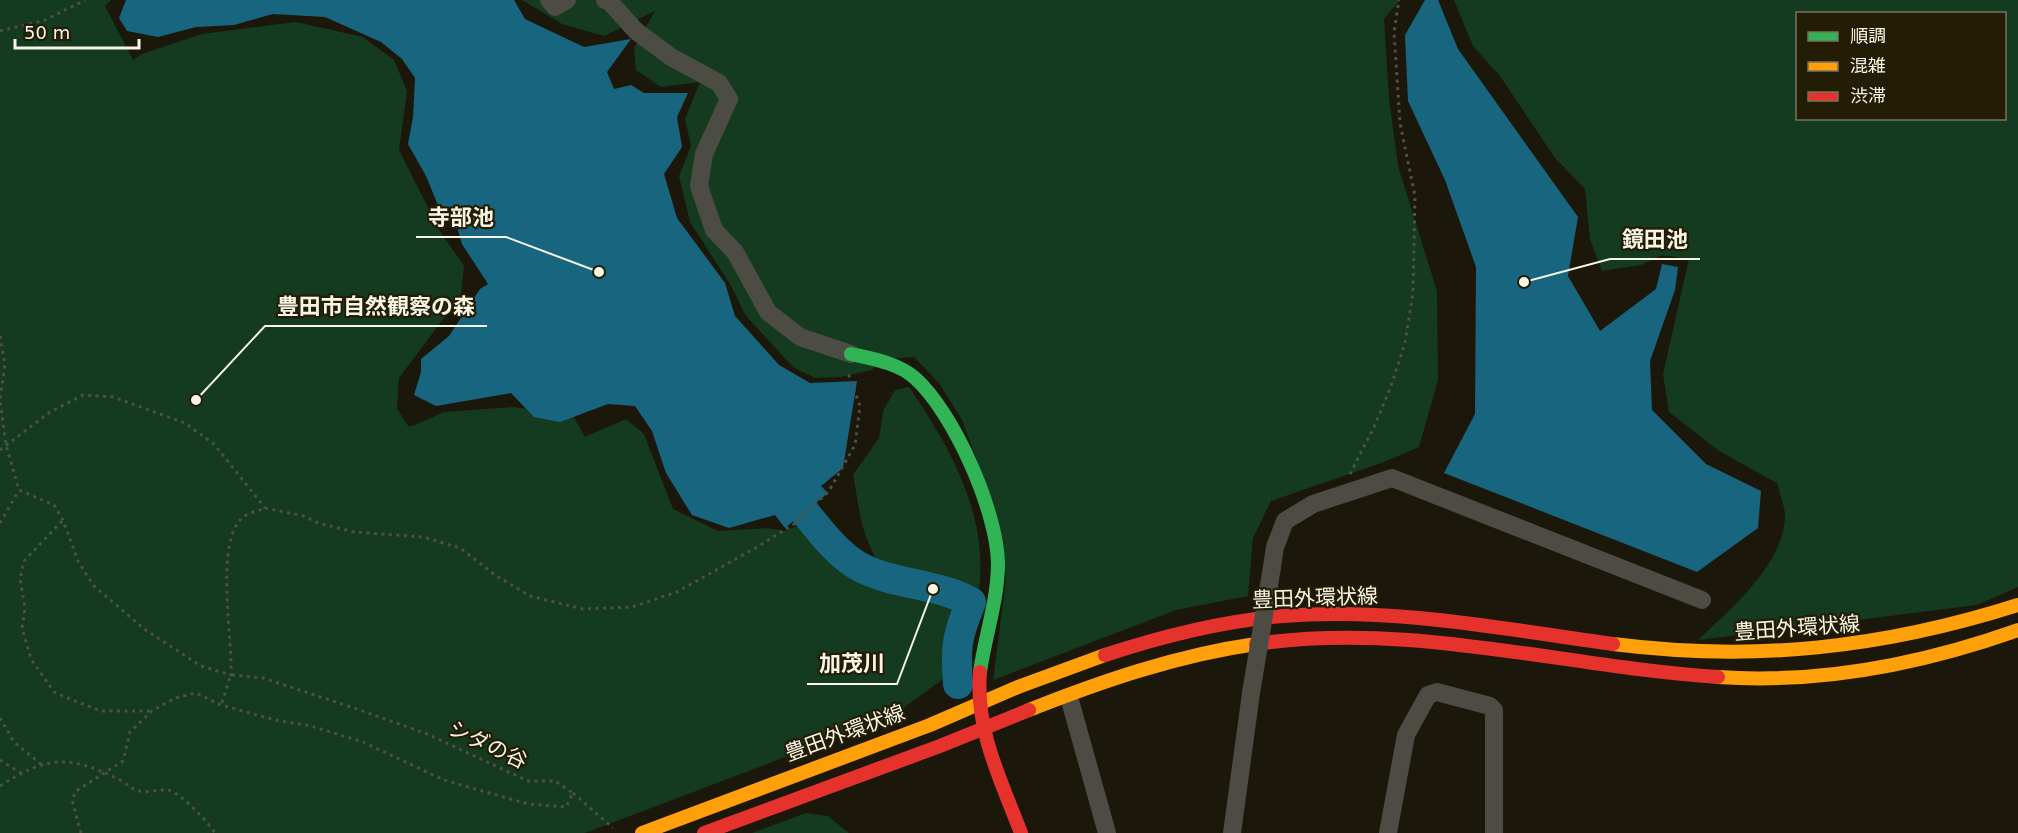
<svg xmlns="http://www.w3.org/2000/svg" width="2018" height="833" viewBox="0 0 2018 833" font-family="'DejaVu Sans','Noto Sans JP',sans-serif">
	<rect width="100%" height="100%" fill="#1b180b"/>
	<g fill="#143a20" fill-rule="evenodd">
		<path d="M0,0h111l-6,6 28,54 9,-6 60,-20 94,-12 67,15 31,23 13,31 -8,59 42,83 23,33 -3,29 -62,83 -2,30 11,18h5l31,-14 68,-5 60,7 13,23 41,-18 18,15 29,75 45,22 48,-3 19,3 23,-10 36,42 18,13 101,31 -13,45v22l-59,43 -306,116h-585z"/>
		<path d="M522,0h878l-16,19 5,80 9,67 39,125 1,89 -19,67 -35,15 -113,39 -18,37 -5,58 -72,14 -183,70 13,-100 -10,-70 -34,-90 -23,-37 -25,-26 -25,2 -18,11 -31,7 -25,1 -22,-11 -47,-51 -16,-32 -40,-62 -11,-46 12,-30 -6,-27 15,-37 -39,5 -25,-17 -2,-22 21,-37 -51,25 -42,-12z"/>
		<path d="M1454,0h564v587l-41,18 -279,35c33,-31 88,-78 87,-126 -1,-10 -6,-22 -8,-31l-58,-32 -50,-39 -6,-38 26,-115 -27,-4 -21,10 -39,6 -12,-32 -5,-50 -30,-31 -55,-82 -27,-30zM1798,14h206v104h-206z"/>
		<path d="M909,387c42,61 82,133 69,209l-97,-29c-22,-37 -20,-52 -28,-92l26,-37 4,-27 12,-21z"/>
		<path d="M806,813l22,3 21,17h-97z"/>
	</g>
	<g fill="#186580">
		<path d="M126,0h388l11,19 59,28 47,-8 -24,33 7,17 17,-4 13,8h44l-11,24 5,30 -18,27 13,44 48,65 10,33 44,49 31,18 47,-2 -14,87 -22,18 7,7 -43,35 -10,-13 -46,13 -37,-13 -26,-42 -14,-42 -17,-25 -27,-2 -48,18 -26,-5 -23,-24 -75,13 -22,-11 7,-23v-13l28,-23 31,-47 8,-5 -26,-40 -5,-17 -17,-17 -14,-34 -18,-32 5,-27 2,-39 -13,-19 -21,-17 -56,-25 -52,-3 -39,11 -38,2 -38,10 -31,-6 -8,-13z"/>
		<path d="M1425,0h13l20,49 120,168 -10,59 32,55 56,-42 6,-25 16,3 -3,23 -25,71 2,49 54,54 55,27 -3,37 -61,44 -253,-99 31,-59 1,-147 -31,-87 -37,-79 -3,-66z"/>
	</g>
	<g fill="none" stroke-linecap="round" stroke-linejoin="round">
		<path stroke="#186580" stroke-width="30" d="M804,511c16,20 33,43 56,56 34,18 77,16 111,35 -14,34 -16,45 -13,82"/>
		<g stroke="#504e47" stroke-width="3" stroke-dasharray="3 4.5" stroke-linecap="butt">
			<path d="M0,31l45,-11 40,-20"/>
			<path d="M0,336l5,28 -5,36 6,45 13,45 35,15 9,15 15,41 15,24 51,44 57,37 30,9c2,-36 -17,-134 12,-158 5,-4 15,-6 22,-9"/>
			<path d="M0,450l50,-38 33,-17 30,2 72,26 29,21 51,64"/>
			<path d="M1350,474l25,-49 16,-39 14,-43 8,-50 2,-97 -15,-73 -6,-91 5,-32"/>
			<path d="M265,508l39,8 14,7 36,9 69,5 37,11 35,27 35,21 53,13 49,-2 45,-15 80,-45 37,-23 35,-33 26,-46 5,-39 -12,-33"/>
			<path d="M62,521l-38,40 -4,18 5,29 -3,20 9,31 23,33 16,7 31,12h51"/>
			<path d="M0,523l19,-33"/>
			<path d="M0,718l14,24 28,23"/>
			<path d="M0,760l21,13"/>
			<path d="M0,786c48,-31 70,-31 120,-6 6,3 10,8 16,10 9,4 22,-1 32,0 12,2 41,33 47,43"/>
			<path d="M573,793l40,35"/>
			<path d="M81,833l-9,-33 4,-9 47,-30 7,-29 22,-21 23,-13 21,-5 25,12 54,15 36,6 52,16 81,38 84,24 38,3 7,-14 -18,-12h-27l-103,-48 -71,-25 -91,-30 -32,-3 -10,30"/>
		</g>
		<g stroke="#4c4b44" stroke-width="18">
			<path d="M549,0l6,7 12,-7"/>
			<path d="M605,0l4,1 27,30 35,26 48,26 10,16 -25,55 -5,32 15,44 21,22 33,60 32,25 51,17"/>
			<path d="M1272,567l3,-20 10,-26 28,-17 79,-26 310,122"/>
			<path d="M1069,697l38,136"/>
			<path d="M1232,833l19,-140"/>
			<path d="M1388,833l18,-98 22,-40 9,-3 53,14 4,4v123"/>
		</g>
		<path stroke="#30b455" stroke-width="14" d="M851,354c22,5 47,9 64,24 39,35 82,133 83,185 0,37 -13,73 -18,109"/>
		<g stroke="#ff9f0a" stroke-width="14">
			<path d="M1613,644c142,18 270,4 405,-39"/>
			<path d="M1718,677c102,7 204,-13 300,-47"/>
			<path d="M1029,710c73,-29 149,-55 227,-66"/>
			<path d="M642,833l288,-108 88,-38 87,-32"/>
		</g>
		<g stroke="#e5322d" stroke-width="14">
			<path d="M1256,644c156,-23 307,23 462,33"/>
			<path d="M1105,655c58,-19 117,-34 178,-39 110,-9 221,13 330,28"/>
			<path d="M980,672c-5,58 21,108 41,161"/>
			<path d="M704,833l236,-87 89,-36"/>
		</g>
		<path stroke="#4c4b44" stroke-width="18" d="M1251,693l21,-126"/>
	</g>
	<g text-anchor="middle" stroke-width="4.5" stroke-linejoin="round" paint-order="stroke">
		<g font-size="21" fill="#f8f5e6" stroke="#221d04">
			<text transform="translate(1315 598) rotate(-2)" y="7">豊田外環状線</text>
			<text transform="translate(1797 628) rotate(-4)" y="7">豊田外環状線</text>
			<text transform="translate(845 733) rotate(-20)" y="7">豊田外環状線</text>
			<text transform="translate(488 745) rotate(25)" y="7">シダの谷</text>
		</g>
	</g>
	<path fill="none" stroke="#f8f5e6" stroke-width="2" d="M599 272L506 237H416M1524 282L1610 259H1700M196 400L265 326H487M933 589L897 684H807"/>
	<g fill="#f8f5e6" stroke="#221d04" stroke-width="2">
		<circle cx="599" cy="272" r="6"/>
		<circle cx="1524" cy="282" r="6"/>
		<circle cx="196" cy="400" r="6"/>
		<circle cx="933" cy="589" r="6"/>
	</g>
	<g font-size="22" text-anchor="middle" font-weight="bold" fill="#f8f5e6" stroke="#221d04" stroke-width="4.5" stroke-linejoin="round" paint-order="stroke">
		<text x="461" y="225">寺部池</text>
		<text x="1655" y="247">鏡田池</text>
		<text x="376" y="314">豊田市自然観察の森</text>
		<text x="852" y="671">加茂川</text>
	</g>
	<rect x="1796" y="12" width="210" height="108" fill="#221d04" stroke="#78735e" stroke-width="1.5"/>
	<rect x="1808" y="32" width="30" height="9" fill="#30b455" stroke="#78735e" stroke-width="1.5"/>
	<text x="1850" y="42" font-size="18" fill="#f8f5e6">順調</text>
	<rect x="1808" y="62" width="30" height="9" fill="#ff9f0a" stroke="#78735e" stroke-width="1.5"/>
	<text x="1850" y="72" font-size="18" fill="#f8f5e6">混雑</text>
	<rect x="1808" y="92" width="30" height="9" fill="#e5322d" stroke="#78735e" stroke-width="1.5"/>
	<text x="1850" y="102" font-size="18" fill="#f8f5e6">渋滞</text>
	<path d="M15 39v9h124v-9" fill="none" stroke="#f8f5e6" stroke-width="3"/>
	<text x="24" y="39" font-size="18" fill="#f8f5e6" stroke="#221d04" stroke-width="4.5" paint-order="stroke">50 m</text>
</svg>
